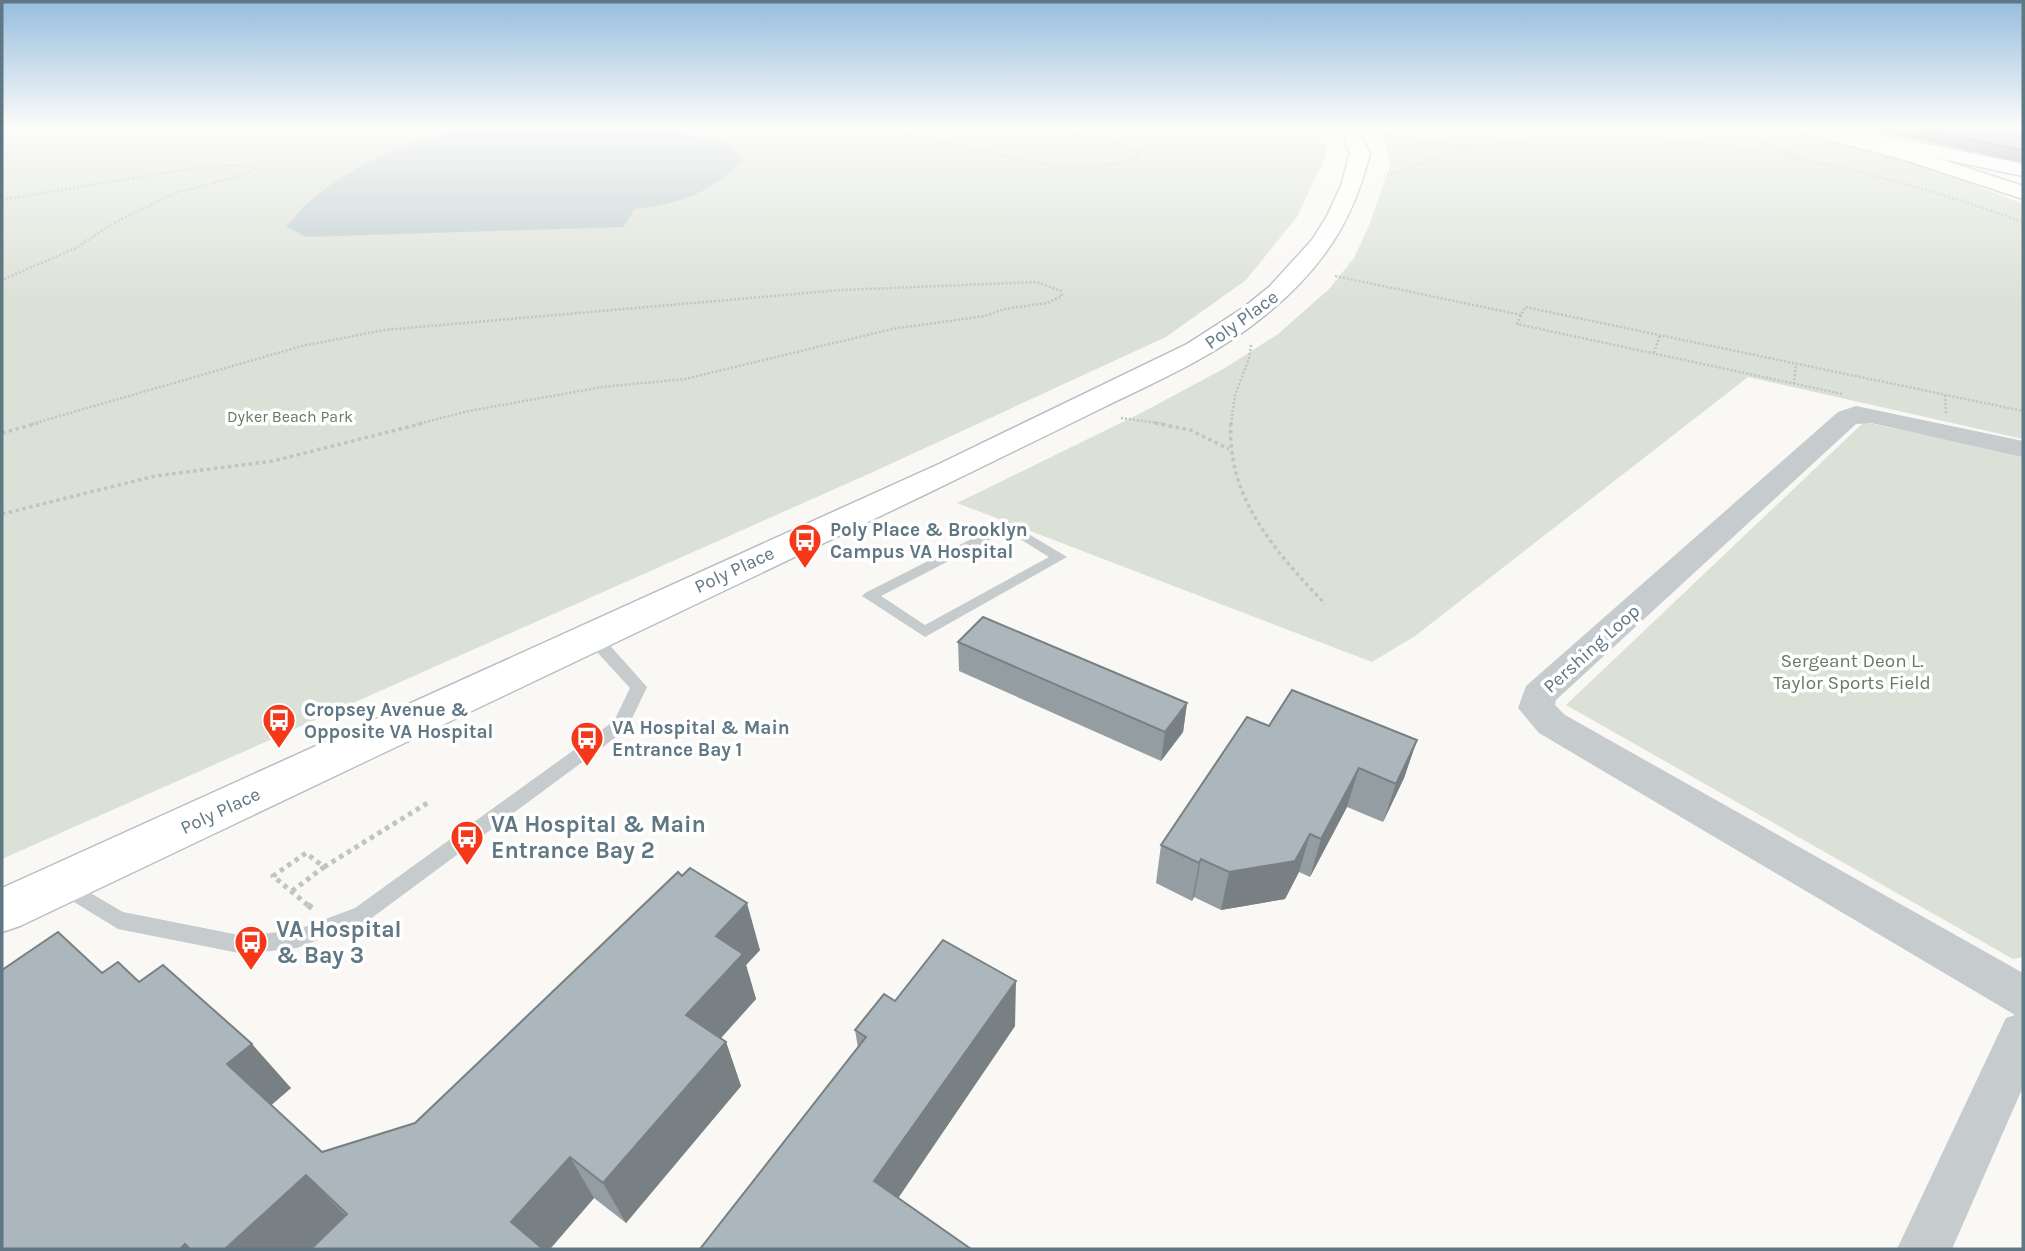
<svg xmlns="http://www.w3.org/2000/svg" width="2025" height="1251" viewBox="0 0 2025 1251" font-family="Karla,sans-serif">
	<rect width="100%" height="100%" fill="#f9f8f5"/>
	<g fill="#dbe1d6">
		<path d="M2,128h1309l16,19 -3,13 -27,57 -51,63 -80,57 -293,135 -871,387z"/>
		<path d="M1371,128h415l143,39 94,37v235l-275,-62 -333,259 -43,26 -415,-159 184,-90 84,-45 53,-34 51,-45 25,-31 16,-35 20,-58 -4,-20z"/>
		<path d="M1864,422l159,34v501l-10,2 -447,-254z"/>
	</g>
	<path fill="#bccbce" d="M482,128h161l78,12 23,19c-33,34 -63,45 -109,50l-12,18 -316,10 -21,-10c8,-9 16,-20 26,-28 46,-38 110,-65 170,-71z"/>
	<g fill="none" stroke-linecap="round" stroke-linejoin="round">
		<defs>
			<g id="secondary">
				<path d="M1335,128h20l15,25c-17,70 -50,118 -106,163 -50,41 -109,66 -166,94 -83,41 -167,82 -251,122 -276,132 -552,263 -827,394l-18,6v-44l937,-424 248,-120 56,-36 26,-21 43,-47 15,-24 14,-30 9,-33 -6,-16z"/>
				<path d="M1815,128h34l174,36v12l-199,-42z"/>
			</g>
			<path id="highway" d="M1799,128h29l94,25 101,33v13l-115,-38 -107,-29z"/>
		</defs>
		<use href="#secondary" stroke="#b7bec3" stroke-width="3"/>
		<use href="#highway" stroke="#babec1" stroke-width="3"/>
		<g stroke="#c1c4c6" stroke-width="2.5" stroke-dasharray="2 2" stroke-linecap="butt">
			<path d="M873,128l184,39 37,1 44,-10 2,-6 -40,-14 -63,-10"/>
			<path d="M1198,128l28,10 1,6 -7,5"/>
			<path d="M1606,128l8,12"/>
			<path d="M1682,128h13"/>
			<path d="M1692,128l14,18"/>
			<path d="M1748,128l14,15 34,13"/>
			<path d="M1374,131l52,12 46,3"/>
			<path d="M1528,141l13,-13"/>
			<path d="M1383,176c21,-4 40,-15 60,-21 22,-6 46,-10 68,-12 175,-17 349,20 512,79"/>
			<path d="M2,200l185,-31 49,-4 22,2 -14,8 -69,18 -63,31 -36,24 -74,32"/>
			<path d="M1335,276l186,39"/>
			<path d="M1654,353l6,-18"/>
			<path d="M1794,384l2,-20"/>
			<path d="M1842,394l-325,-70 8,-17 498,104"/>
			<path d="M1945,395l1,18"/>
			<path d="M1121,418l44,6"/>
			<path d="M32,424l270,-78 82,-16 458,-40 195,-8 24,9 1,5 -15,7 -43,6 -19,7 -93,13 -207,50 -83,8 -133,24 -52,13"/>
			<path d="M1231,424l4,-29 14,-36 2,-14"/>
		</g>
		<g stroke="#c1c4c6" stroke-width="3.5" stroke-dasharray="3.5 3.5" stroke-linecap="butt">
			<path d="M1155,423l35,7 39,19"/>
			<path d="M1231,423c-5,75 46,130 94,181"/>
			<path d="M2,433l36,-10"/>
			<path d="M2,514l153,-38 118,-15 151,-38"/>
		</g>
		<g stroke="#c1c4c6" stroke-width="5" stroke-dasharray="4.5 4.5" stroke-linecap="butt">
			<path d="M324,867l105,-65"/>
			<path d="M292,891l32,-24 -18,-14 -33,23 37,31"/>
		</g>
		<path stroke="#c1c4c6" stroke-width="6" stroke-dasharray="5 5" stroke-linecap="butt" d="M308,905l4,3"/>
		<g fill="#c6cbce" fill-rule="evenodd">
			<path d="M1007,521l60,36 -142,80 -63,-41 3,-3zM1007,531l42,26 -124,68 -44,-29z"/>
			<path d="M592,631l6,1 49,55 -20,42 -258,191 -72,28 -53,6 -126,-25 -62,-38 -3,-6 3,-6 7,-2 60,35 121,24 52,-6 59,-22 259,-187 16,-33 -44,-48 -2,-4 2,-4z"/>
		</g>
		<path fill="#c6cbce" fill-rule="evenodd" d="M1856,406l167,35v16l-152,-34 -15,1 -300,276 -1,5 10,10 458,258v114l-71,162h-55l109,-231 9,-3 -476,-282 -21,-25 8,-22 312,-274z"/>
		<use href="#secondary" fill="#fff" fill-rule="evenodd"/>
		<use href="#highway" fill="#fff" fill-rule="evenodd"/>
	</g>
	<g fill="#939da2">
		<path d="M1865,128h158v35z"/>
		<path d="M958,642l229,61 -4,29 -22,29 -202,-90z"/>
		<path d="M1269,726l148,14 -13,38 -21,44 -36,-15 -37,70 -11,-5 -14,27 -64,11 -27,-13 -2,4 -36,-18 5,-38z"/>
		<path d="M682,876l78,74 -14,15 10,34 -35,39 5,4 15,44 -115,137 -32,-25 -44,51h-239l34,-34 -35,34h-308l100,-276 37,9 152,106 -20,17 51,47 93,-29z"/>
		<path d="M895,1001l120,25 -117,172 -198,51 158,-201 -3,-18z"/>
	</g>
	<g fill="#788084">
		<path d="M1187,703l-4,29 -22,29 4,-29z"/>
		<path d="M1417,740l-13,38 -21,44 13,-38z"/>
		<path d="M1359,768l-12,39 -37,70 11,-38z"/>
		<path d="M1310,834l-11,38 -14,27 -64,11 8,-38z"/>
		<path d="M1201,859l-7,38 -2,4 7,-38z"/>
		<path d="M747,903l13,47 -14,15 10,34 -54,60 -16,-44 30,-79z"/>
		<path d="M1016,981l-1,45 -133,196 -8,-41z"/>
		<path d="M726,1042l15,44 -115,137 -23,-40z"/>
		<path d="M252,1044l39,44 -23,20 -41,-44z"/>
		<path d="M570,1157l24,41 -44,51h-19l-20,-27z"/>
		<path d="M306,1175l39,40 -35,34h-85z"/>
		<path d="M185,1244l7,5h-12z"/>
	</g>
	<g fill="#abb7bc" stroke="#788084" stroke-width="2">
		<path d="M1917,128h106v22z"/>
		<path d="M983,617l204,86 -22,29 -207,-90z"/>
		<path d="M1292,690l125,50 -21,44 -37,-16 -38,71 -11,-5 -15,27 -66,11 -28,-13 -2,4 -38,-18 86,-128 22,9z"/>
		<path d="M690,868l57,35 -31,33 27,18 -57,61 40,27 -123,141 -33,-26 -59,65 32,27h-232l36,-35 -41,-39 -81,74h-35l-5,-5 -5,5h-178v-279l56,-38 44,41 16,-11 21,20 24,-17 89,79 -25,20 95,88 93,-29 263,-251 4,4z"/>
		<path d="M943,940l73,41 -142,200 97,68h-271l166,-212 -11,-7 29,-36 11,7z"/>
	</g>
	<linearGradient id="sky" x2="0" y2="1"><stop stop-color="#96bdde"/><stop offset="0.42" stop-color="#fcfcfa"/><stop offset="1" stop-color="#fcfcfa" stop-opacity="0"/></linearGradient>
	<rect width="2025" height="303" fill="url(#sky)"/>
	<defs>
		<symbol id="bus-pin" viewBox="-11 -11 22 30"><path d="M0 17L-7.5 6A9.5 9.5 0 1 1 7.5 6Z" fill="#f53819" stroke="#fff"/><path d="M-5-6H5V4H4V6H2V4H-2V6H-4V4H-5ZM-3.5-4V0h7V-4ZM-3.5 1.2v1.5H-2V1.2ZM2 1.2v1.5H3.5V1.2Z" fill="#fff"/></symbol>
	</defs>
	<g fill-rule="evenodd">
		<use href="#bus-pin" x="786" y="521" width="38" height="52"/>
		<use href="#bus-pin" x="260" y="701" width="38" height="52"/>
		<use href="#bus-pin" x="568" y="719" width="38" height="52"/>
		<use href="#bus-pin" x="448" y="818" width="38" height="52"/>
		<use href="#bus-pin" x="232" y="923" width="38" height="52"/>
	</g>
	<g text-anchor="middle" stroke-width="7" stroke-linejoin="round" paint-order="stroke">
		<g font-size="16" fill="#677a60" stroke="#fff">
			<text x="290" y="422">Dyker Beach Park</text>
		</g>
		<g font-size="19" fill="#607784" stroke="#fff">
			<text transform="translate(1241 319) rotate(-36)" y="7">Poly Place</text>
			<text transform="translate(734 569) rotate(-25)" y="7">Poly Place</text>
			<text transform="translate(1591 648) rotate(-42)" y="7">Pershing Loop</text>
			<text transform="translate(220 810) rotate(-25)" y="7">Poly Place</text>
		</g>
		<g font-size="19" font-weight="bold" fill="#607784" stroke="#fff" text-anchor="start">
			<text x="830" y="536">Poly Place &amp; Brooklyn<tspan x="830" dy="22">Campus VA Hospital</tspan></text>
			<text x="304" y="716">Cropsey Avenue &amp;<tspan x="304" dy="22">Opposite VA Hospital</tspan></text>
			<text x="612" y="734">VA Hospital &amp; Main<tspan x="612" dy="22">Entrance Bay 1</tspan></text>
		</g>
		<g font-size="19" fill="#677a60" stroke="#fff">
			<text x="1852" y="667">Sergeant Deon L.<tspan x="1852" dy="22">Taylor Sports Field</tspan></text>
		</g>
		<g font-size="23" font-weight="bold" fill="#607784" stroke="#fff" text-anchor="start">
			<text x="491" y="832">VA Hospital &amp; Main<tspan x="491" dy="26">Entrance Bay 2</tspan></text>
			<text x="276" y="937">VA Hospital<tspan x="276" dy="26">&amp; Bay 3</tspan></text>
		</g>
	</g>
	<rect width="2025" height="1251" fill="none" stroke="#607784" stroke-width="7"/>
</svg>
